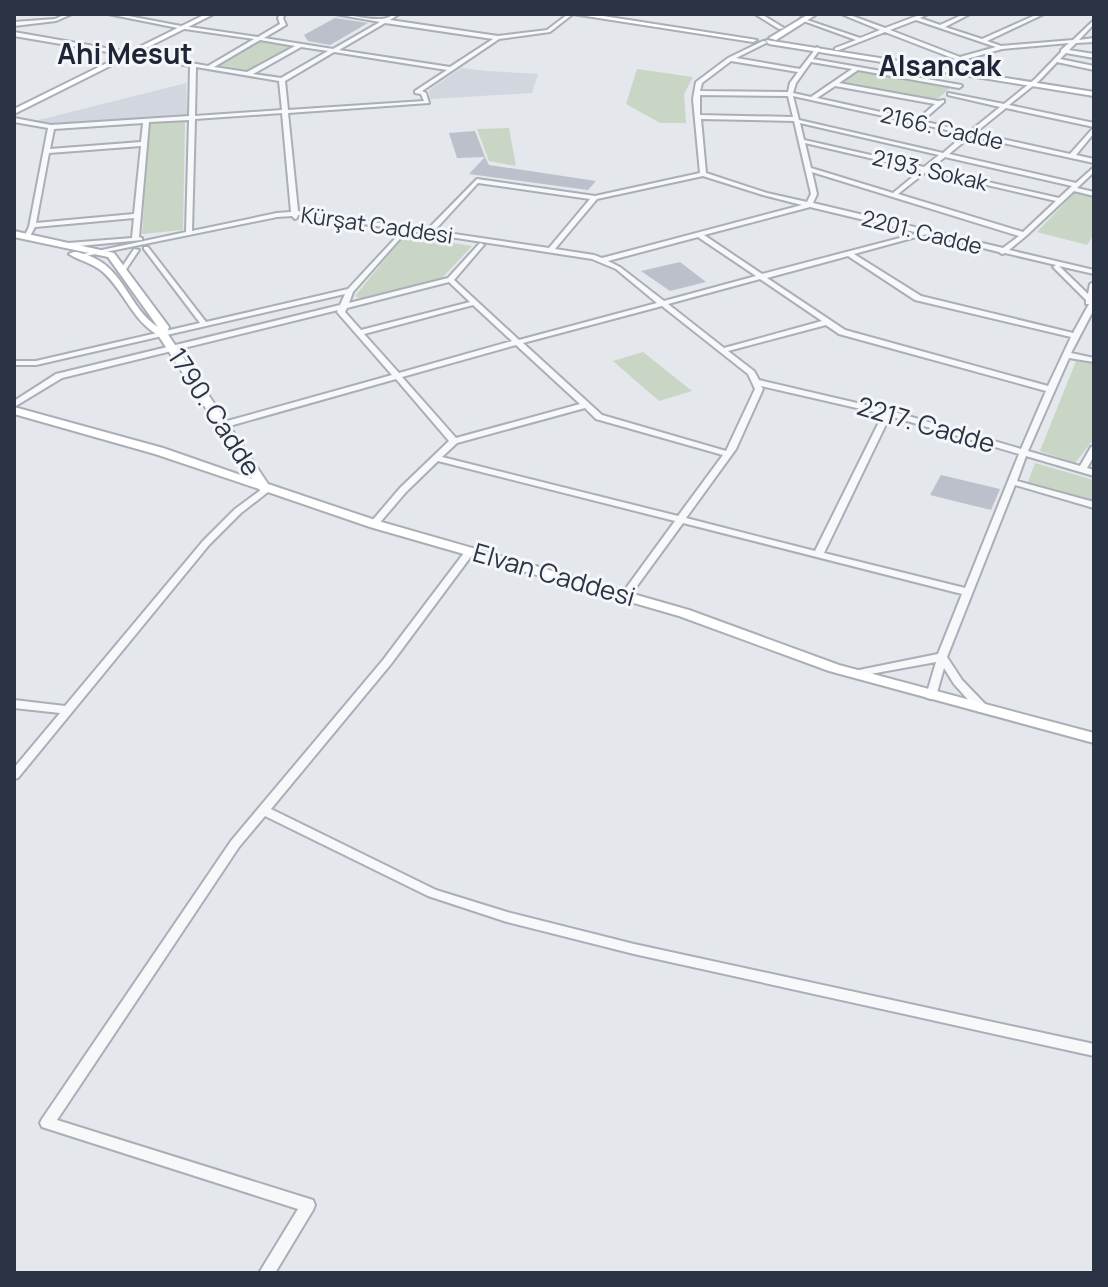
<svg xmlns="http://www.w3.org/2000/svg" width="1108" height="1287" viewBox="0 0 1108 1287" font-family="Manrope,sans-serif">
	<rect width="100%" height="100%" fill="#e4e7ec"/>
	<g fill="#d2d6de">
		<path d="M461,68l26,3 51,3 -6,19 -102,6 -1,-9z"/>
		<path d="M186,83l1,32 -136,9 -16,-3z"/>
	</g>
	<g fill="#c9d6c5">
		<path d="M259,41l32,5 -41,25 -33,-6z"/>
		<path d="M637,69l56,8 -9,17 2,29h-26l-34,-19z"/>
		<path d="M858,71l92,17 -15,13 -93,-17z"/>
		<path d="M185,120l-2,110 -41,4 7,-111z"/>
		<path d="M509,128l7,38 -27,-5 -12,-32z"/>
		<path d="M1076,191l18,5v38l-7,11 -50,-13z"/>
		<path d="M405,235l67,11 -30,32 -82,21 -5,-3z"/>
		<path d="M643,352l49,39 -33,10 -46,-40z"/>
		<path d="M1076,361l18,2v76l-19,24 -35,-12z"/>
		<path d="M1035,463l59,17v20l-66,-18z"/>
	</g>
	<g fill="#bbc0ca">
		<path d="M335,18l33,5 -38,22 -22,-4 -4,-6z"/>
		<path d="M475,131l10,26 -28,1 -8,-25z"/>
		<path d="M485,157l4,8 107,16 -8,9 -119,-16z"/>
		<path d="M680,262l26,20 -36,9 -29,-20z"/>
		<path d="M941,475l59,14 -9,21 -61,-15z"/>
	</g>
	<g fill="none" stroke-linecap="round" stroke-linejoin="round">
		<defs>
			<g id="street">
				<path d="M66,14h6l-16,7 -42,5v-4l41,-3z"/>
				<path d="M108,14h10l63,12 -3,2z"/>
				<path d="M280,14h5l-2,4 3,7 -22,13 69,11 47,-27 -45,-8c15,0 31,6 46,5 7,0 11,-5 18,-5l-9,6 108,16 49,-6 21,-16h5l-23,18 -51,7 -77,52 4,2 3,10 -141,10 10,98 129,19 50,-51 118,17 105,-23 -7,-74 3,-17 32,-24 35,-17 5,1 -32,16 64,11 17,-22 3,2 -7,10 148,26 1,1 -3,2 -101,-18 -19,13 99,18 6,-1v2l-22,19 47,11 31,-25 -52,-12v-2l56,11 31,-25 26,-27v-2l8,-7 -67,6 -60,17 -3,-2 1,-1 15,-4 -70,-27 -46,18h-4v-2l21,-8 -55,-20v-2l59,20 20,-8 -39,-16h6l38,14 37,-14h6l-8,4 20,7 24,-11h6l-25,13 37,12 56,-25h6l-57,27 14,5 72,-6 21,-20v4l-15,16 15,-2v4l-18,1 -7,7 25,4v4l-28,-5 -6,6 34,7v4l-37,-8 -18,19 -30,24 85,18v4l-88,-19 -31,25 95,21 24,-27v6l-18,22 18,4v4l-123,-27 -22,18 127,29 18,-16v5l-17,16 17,4v4l-20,-5 -48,45 -17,14 85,20v4l-35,-8 29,28 2,-10 4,-2v27l-23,44 23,5v4l-25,-4 -41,93 52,15 11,-19 3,-1v10l-7,12 7,2v6l-68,-20 -9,25 77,21v6l-79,-23 -68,172 15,23 25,26 1,3 -1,3h-8l-25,-28 -10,-16 -8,28 -5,3 -4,-1 -1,-2 10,-34 -82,15 -5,-3 5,-3 84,-17 24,-60 -279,-71 -54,74 -3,1 -5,-3 54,-74 -237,-60 -32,31 -29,34h-6l-2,-2 2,-2 29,-34 49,-47 -53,-62 -170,48h-6l-1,-2 1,-2 172,-48 -55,-63 1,-2 -276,68 -48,29v-6l42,-27 284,-69 5,-11 -309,71h-22v-4h22l164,-38 -56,-74v-2h4l58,75 142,-33 55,-59 -100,-15h-5l-1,3 -2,1 -3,-3 -15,1 -196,40v-2l2,-1 103,-22 3,-112 -40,2 -10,115 3,1v2l-74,7 -3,-2 3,-2 64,-5 2,-20 -99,9 -6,11 -5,-1 5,-10 19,-99 -34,-6v-4l37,7 138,-9 1,-50 -176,-30v-4l194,34 46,-27 -69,-10 -2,-3 75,11 22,-13 -2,-6zM916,20l80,27 -36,10 -70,-27zM385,23l108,16 -43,28 -111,-17zM260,40l35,6 -48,26 -33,-5zM301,47l27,4 -47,27 -28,-4zM334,52l113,18 -32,21v2l6,1 3,7 -136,9 -3,-29zM731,61l67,11 -8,11 -2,9 -88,-1 2,-8zM811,62l41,7 -41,28 -18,-4 3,-10zM196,67l83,14 3,29 -87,6zM835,86l100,18 -18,16 -100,-22zM700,95l88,1 5,21 -93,-2zM793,96l172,38 -22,19 -144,-33zM282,113l9,99 -14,1 -85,18 3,-112zM701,119l93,2 17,73 -4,8 -40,-9 -61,-20zM143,123l-2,19 -91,7 4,-20zM800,123l139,32 -15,12 -120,-27zM805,143l116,27 -28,23 -82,-25zM141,146l-7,68 -98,9 13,-70zM945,157l127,29 -13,12 -129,-29zM927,171l129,30 -33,31 -125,-38zM812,172l207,64 -16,12 -190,-45 4,-9zM703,176l60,19 39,10 -200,53 -8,-3 -39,-6 42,-50zM478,183l112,16 -41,49 -115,-17zM810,207l109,26 -157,41 -58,-39zM404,230l188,29 24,10 41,34 -138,37 -65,-60 29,-34 1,-1 -3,-2 -2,1 -31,34 -99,25 4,-11 52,-59 1,-1zM927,234l72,18 3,2 3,-1 51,12 -3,2 33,33v4h3l-16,29 -152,-37 -67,-42zM698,237l58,39 -92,25 -44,-34 -12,-6zM848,256l67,44 156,37 -23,49 -203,-56 -78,-52zM760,279l62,42 -98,27 -56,-44zM449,282l21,20 -109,28 -16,-18 2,-4zM473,305l39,36 -113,32 -35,-39zM662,306l86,68 7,15 -29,62 -124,-36 -79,-72zM826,325l13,9 207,57 -25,58 -130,-38 -132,-31 -5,-9 -26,-20zM516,345l64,59 -124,34 -54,-61zM761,386l122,28 -68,137 -129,-33 50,-69 27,-60zM585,408l11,11 127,36 -45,61 -236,-59 15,-14zM890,416l129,38 -54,134 -141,-35z"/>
				<path d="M755,14h6l23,14 -5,1z"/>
				<path d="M134,249l5,1 -14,21h-4l-1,-1z"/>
				<path d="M265,487l3,1 1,2 -1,2 -27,21 -32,32 -191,233 -4,1v-11l46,-55 -46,-5v-8l51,6 138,-165 32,-32z"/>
				<path d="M470,548l5,3 -84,113 -120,145 165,81 71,22 127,32 460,100v12l-460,-102 -127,-32 -79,-26 -163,-80 -26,31 -182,273 256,80 2,5 -2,5 -38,63h-16l39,-64 -256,-82 -2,-4 2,-4 189,-278 152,-181 84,-111z"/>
			</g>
			<g id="secondary">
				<path d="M206,14h8l-200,100v-5z"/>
				<path d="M573,14h17l167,26 -4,2z"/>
				<path d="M809,14h8l-41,26 -7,-2z"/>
				<path d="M766,40l328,52v4l-325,-52z"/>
				<path d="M14,231l100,22 55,74 -2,6 101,151 110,37 311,89 150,55 255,68v10l-265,-72 -150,-55 -309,-89 -102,-35h-7l-2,-3 -104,-35 -141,-40v-7l149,41 89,31 -94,-144c-26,-15 -33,-43 -55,-63 -10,-9 -23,-11 -34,-18 7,-4 10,-1 18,1 38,13 41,53 71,72l-50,-70 -94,-20z"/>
			</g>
		</defs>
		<use href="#street" stroke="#a9aeb7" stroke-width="4"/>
		<use href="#secondary" stroke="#a9aeb7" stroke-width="4"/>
		<use href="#street" fill="#f7f8fa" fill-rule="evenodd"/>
		<use href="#secondary" fill="#fff" fill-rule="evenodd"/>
	</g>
	<g text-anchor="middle" stroke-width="6" stroke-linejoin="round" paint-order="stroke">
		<g font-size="22" fill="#2b3445" stroke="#f4f6f9">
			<text transform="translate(942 128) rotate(13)" y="8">2166. Cadde</text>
			<text transform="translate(930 170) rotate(13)" y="8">2193. Sokak</text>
			<text transform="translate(377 225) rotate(8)" y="8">Kürşat Caddesi</text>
			<text transform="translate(922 232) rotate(14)" y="8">2201. Cadde</text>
		</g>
		<g font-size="26" fill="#2b3445" stroke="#f4f6f9">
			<text transform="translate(214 412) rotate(57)" y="9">1790. Cadde</text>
			<text transform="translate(926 425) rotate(16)" y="9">2217. Cadde</text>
			<text transform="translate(554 575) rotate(16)" y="9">Elvan Caddesi</text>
		</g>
		<g font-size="28" font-weight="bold" fill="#1d2536" stroke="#f4f6f9">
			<text x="125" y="64">Ahi Mesut</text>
			<text x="940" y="76">Alsancak</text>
		</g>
	</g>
	<rect width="1108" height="1287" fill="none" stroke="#2b3445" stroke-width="32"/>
</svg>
